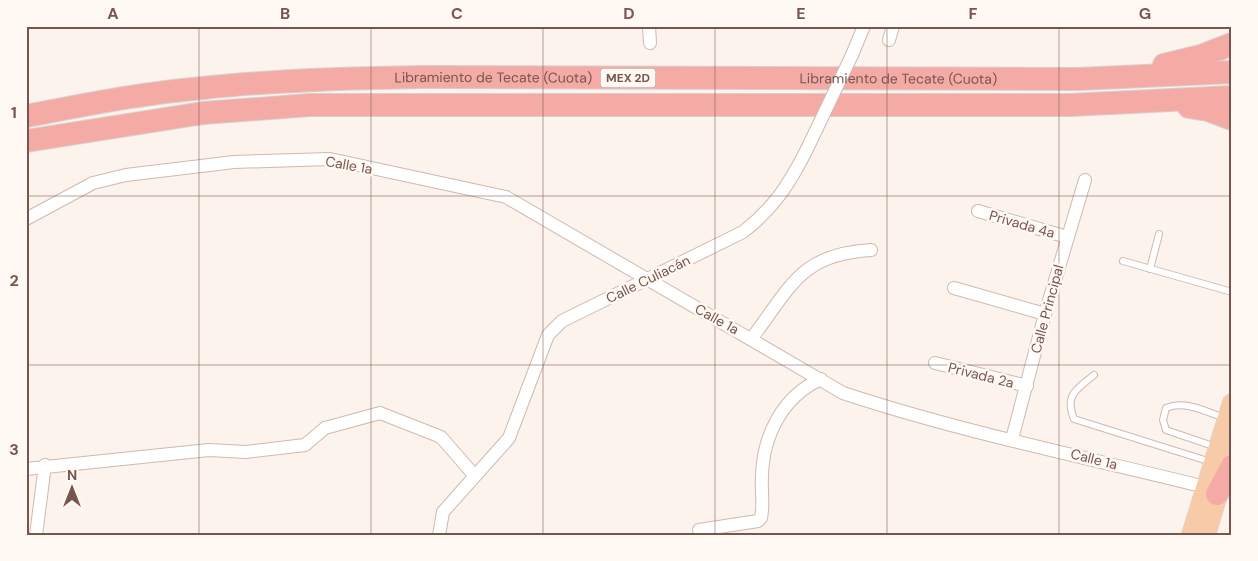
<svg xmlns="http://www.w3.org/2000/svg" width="1258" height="561" viewBox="0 0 1258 561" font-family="'DM Sans',sans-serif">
	<rect width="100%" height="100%" fill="#fcf3ec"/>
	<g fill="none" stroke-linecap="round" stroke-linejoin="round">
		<defs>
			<g id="lane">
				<path d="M1123,261l109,31"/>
				<path d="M1150,269l9,-35"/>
				<path d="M1094,375c-17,14 -30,20 -20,44l137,43"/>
				<path d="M1216,447l-50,-17 -3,-10 3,-12c20,-8 40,4 59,10"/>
			</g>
			<g id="street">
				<path d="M649,26l1,17"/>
				<path d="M889,40l4,-14"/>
				<path d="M852,55l12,-29"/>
				<path d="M978,211l89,26"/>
				<path d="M26,219l67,-36 33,-8 108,-13 96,-3 176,38 337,196c118,39 242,64 362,94"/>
				<path d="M954,288l91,26"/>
				<path d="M752,338c39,-51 48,-84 119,-88"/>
				<path d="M935,363l92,23"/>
				<path d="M1012,439l33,-125 40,-134"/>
				<path d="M26,469l183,-19 37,2 59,-7 20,-17 55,-15 61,24 33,38"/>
				<path d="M699,530l59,-9 3,-3c3,-14 0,-28 1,-42 1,-41 21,-80 59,-97"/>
				<path d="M36,535l9,-70"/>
				<path d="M439,535l4,-23 66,-74 39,-103 14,-14 181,-89c31,-24 47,-49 64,-83"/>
			</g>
			<g id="primary">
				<path d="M1191,535l41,-132"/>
				<path d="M1206,535l26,-88"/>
			</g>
			<g id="highway">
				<path d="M1164,65l37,-9 31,-12"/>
				<path d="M1189,107l19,3 24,9"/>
				<path id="s1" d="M26,116c59,-11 117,-23 177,-28 73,-8 146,-10 220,-11l655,2 154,-7"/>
				<path d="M26,141l177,-28 107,-8h760l162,-8"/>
				<path d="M1217,494l15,-28"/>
			</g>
		</defs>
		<use href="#lane" stroke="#cfb9b1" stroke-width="8"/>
		<use href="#street" stroke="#cfb9b1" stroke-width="14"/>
		<use href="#primary" stroke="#d9cfcd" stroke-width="20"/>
		<use href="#highway" stroke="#d9cfcd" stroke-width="24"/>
		<use href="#lane" stroke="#fff" stroke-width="6"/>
		<use href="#street" stroke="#fff" stroke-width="12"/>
		<use href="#primary" stroke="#f8cba8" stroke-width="19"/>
		<use href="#highway" stroke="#f4aba6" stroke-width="22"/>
		<defs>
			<path id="street-bridge" d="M807,149l45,-94"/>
		</defs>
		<use href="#street-bridge" stroke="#cfb9b1" stroke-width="14" stroke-linecap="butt"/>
		<use href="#street-bridge" stroke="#fff" stroke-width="12"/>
	</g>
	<path fill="none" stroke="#78554e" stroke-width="1" stroke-opacity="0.55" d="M199,26v509M371,26v509M543,26v509M715,26v509M887,26v509M1059,26v509M26,196h1206M26,365h1206"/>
	<g text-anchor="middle" stroke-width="5" stroke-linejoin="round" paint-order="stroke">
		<rect fill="#fff8f3" stroke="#a08680" stroke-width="1" x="600.5" y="68.5" width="55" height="19" rx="4"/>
		<g font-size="12" font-weight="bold" fill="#78554e">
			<text x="628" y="82">MEX 2D</text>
		</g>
		<g font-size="14" fill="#78554e" stroke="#fff8f3">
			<text dy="5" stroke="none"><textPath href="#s1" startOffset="470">Libramiento de Tecate (Cuota)</textPath></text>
			<text dy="5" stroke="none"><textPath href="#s1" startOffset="875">Libramiento de Tecate (Cuota)</textPath></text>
			<text transform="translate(349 165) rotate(10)" y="5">Calle 1a</text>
			<text transform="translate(1022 224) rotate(16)" y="5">Privada 4a</text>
			<text transform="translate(648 279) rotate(-26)" y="5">Calle Culiacán</text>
			<text transform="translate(1047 309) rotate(-75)" y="5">Calle Principal</text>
			<text transform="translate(717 319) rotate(29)" y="5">Calle 1a</text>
			<text transform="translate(981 375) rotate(14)" y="5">Privada 2a</text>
			<text transform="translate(1094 459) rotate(14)" y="5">Calle 1a</text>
		</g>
	</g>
	<rect width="1258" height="561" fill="none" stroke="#fff8f3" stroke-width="55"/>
	<g transform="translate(72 488)" stroke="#fff8f3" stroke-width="4" paint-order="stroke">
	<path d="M0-4L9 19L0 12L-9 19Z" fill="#78554e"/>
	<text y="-8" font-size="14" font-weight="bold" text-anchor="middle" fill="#78554e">N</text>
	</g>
	<rect x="28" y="28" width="1202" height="506" fill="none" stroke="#78554e" stroke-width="2"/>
	<g font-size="16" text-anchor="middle" font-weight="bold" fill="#78554e">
		<text x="113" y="19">A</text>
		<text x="285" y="19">B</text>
		<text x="457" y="19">C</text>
		<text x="629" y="19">D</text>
		<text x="801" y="19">E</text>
		<text x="973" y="19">F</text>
		<text x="1145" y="19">G</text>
		<text x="14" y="118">1</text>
		<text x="14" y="286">2</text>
		<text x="14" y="455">3</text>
	</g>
</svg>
